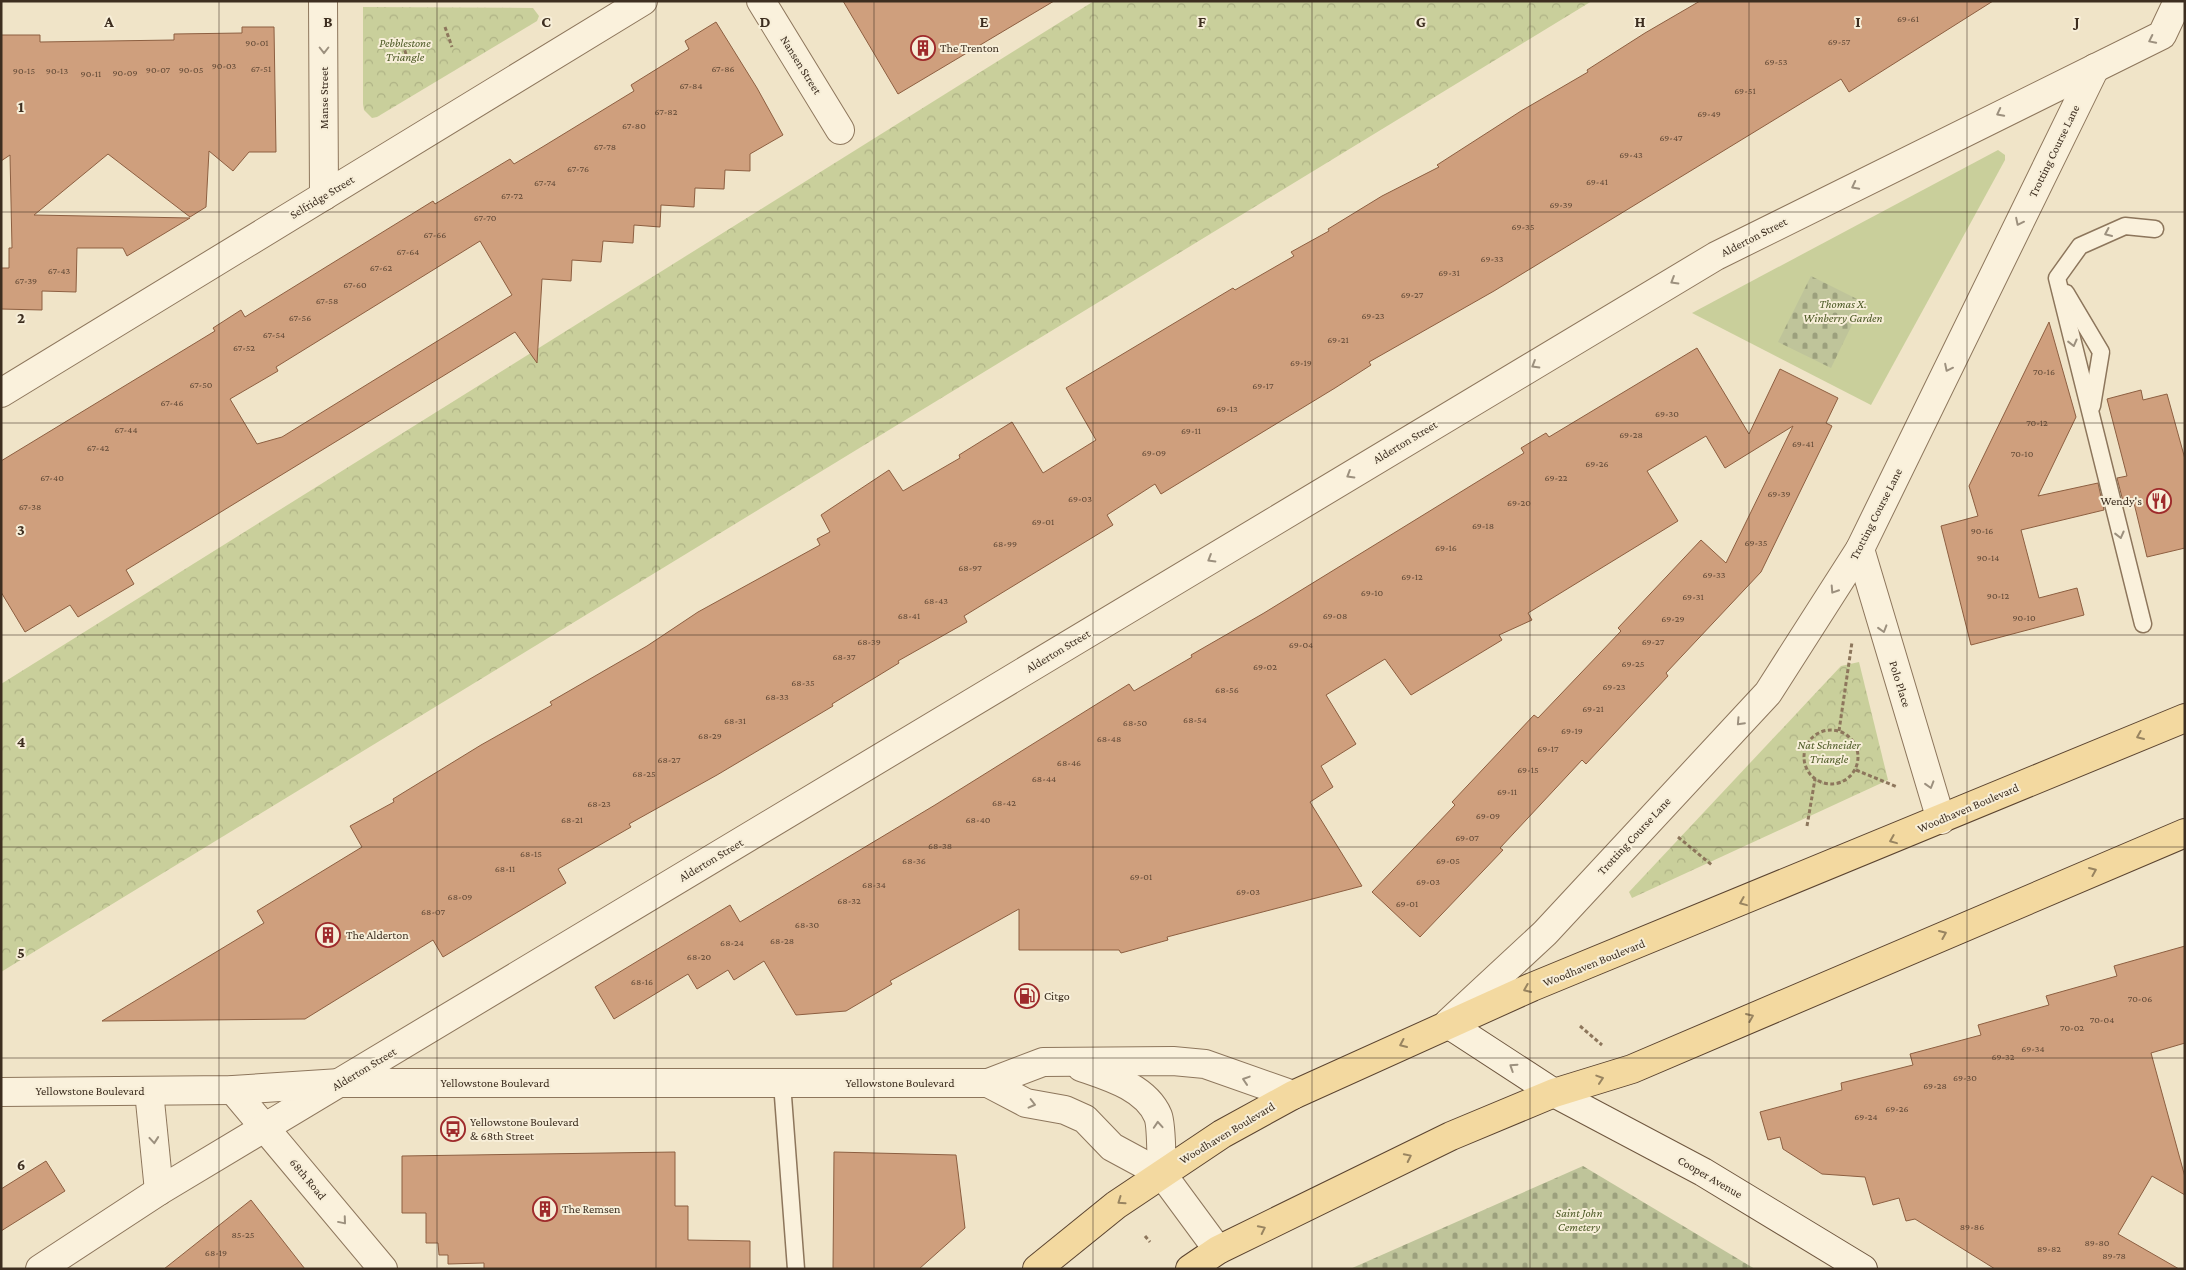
<svg xmlns="http://www.w3.org/2000/svg" width="2186" height="1270" viewBox="0 0 2186 1270" font-family="'Crimson Pro',serif">
	<defs>
		<pattern id="forest-crowns" width="20" height="18" patternUnits="userSpaceOnUse" patternTransform="scale(1.25)"><rect width="20" height="18" fill="#c9cf9b"/><path d="M2 6a3 3 0 1 1 6 0M12 15a3 3 0 1 1 6 0" fill="none" stroke="#aeb285"/></pattern>
		<pattern id="cemetery-stones" width="16" height="16" patternUnits="userSpaceOnUse" patternTransform="scale(1.25)"><rect width="16" height="16" fill="#bfc49a"/><path d="M2 7V4a2 2 0 0 1 4 0v3zM10 15v-3a2 2 0 0 1 4 0v3z" fill="#9ca07d"/></pattern>
	</defs>
	<rect width="100%" height="100%" fill="#f0e4c8"/>
	<path fill="#c9cf9b" d="M1998,150l7,5v5l-134,245 -179,-92z"/>
	<g fill="url(#forest-crowns)">
		<path d="M1094,1h498l-1591,971v-288z"/>
		<path d="M363,7l170,1 6,8 -2,5 -160,96 -5,1 -8,-8 -1,-6z"/>
		<path d="M1859,662l29,118 -256,118 -3,-6 212,-226z"/>
	</g>
	<g fill="url(#cemetery-stones)">
		<path d="M1811,276l52,26 -32,66 -53,-26z"/>
		<path d="M1583,1166l172,103h-405z"/>
	</g>
	<g fill="#cf9f7d" stroke="#8d5f41" fill-rule="evenodd">
		<path d="M843,1h211l-156,93z"/>
		<path d="M1700,1h293l-144,91 -8,-13 -347,212 -125,71 2,3 -36,23 -174,106 -6,-10 -48,31 6,10 -149,91 3,6 -69,39 1,2 -67,41 1,2 -116,69 -88,49 2,3 -73,42 8,14 -123,74 -10,-17 -128,79 -203,2 162,-98 -7,-12 105,-64 -12,-21 44,-24 -1,-3 88,-54 71,-40 -2,-3 97,-56 51,-34 122,-67 -3,-6 13,-7 -9,-17 68,-45 14,21 57,-33 -1,-3 53,-33 31,51 53,-33 -30,-52 167,-100 2,2 59,-34 -3,-4 38,-21 -1,-2 54,-33 57,-29 -2,-2 84,-54 67,-39 -1,-2 58,-37z"/>
		<path d="M716,22l41,66 26,47 -33,19v17l-25,-1 -1,19 -29,-1 -1,19 -33,-2 -1,22 -26,-2 -1,18 -30,-2 -2,21 -29,-2 -1,21 -29,-2 -5,84 -22,-31 -389,238 8,14 -56,33 -8,-12 -45,27 -24,-40v-131l214,-130 -2,-3 28,-18 4,7 188,-116 2,3 75,-45 4,5 30,-18 90,-55 -3,-6 58,-36 -4,-8zM480,241l32,54 -230,142 -25,7 -27,-45 48,-28 -2,-4z"/>
		<path d="M242,27h32l2,125h-27l-16,19 -24,-20 -3,56 -16,10 -82,-63 -74,61 156,3 -63,38 -4,-8h-46l-1,44 -34,-1v19l-41,-1v-41h8v-20h3l-2,-93 -9,6v-126h39v7l134,-2v-6l68,-1z"/>
		<path d="M2049,322l27,95 -38,79 60,-13 6,27 -83,20 18,68 38,-10 7,27 -113,30 -30,-119 37,-10 -9,-30z"/>
		<path d="M1697,348l52,86 31,-65 58,29 -12,25 6,3 -71,146 -95,101 2,3 -82,88 -4,-4 -82,88 3,2 -83,87 -48,-45 83,-87 -3,-3 82,-87 4,3 21,-22 62,-65 -3,-3 83,-88 25,23 67,-137 -68,42 -19,-32 -59,35 31,50 -150,92 4,7 -33,15 3,5 -91,55 -26,-36 -59,36 30,49 -35,22 12,21 -23,15 52,84 -195,51 1,3 -47,13 -2,-3h-100v-41l-129,72 2,3 -46,27 -50,4 -32,-54 -30,19 -6,-10 -31,19 -9,-15 -74,45 -19,-32 135,-82 10,17 195,-117 194,-121 5,7 58,-34 -1,-2 73,-42 260,-160 -3,-5 25,-15 3,4z"/>
		<path d="M2141,390l2,10 24,-6 18,65v89l-38,9 -13,-54 -10,2 -7,-27 10,-2 -20,-77z"/>
		<path d="M2185,946v97l-34,10 34,124v18l-33,-19 -34,58 61,35h-184l-80,-50 -9,2 -7,-23 -26,7 -8,-28 -43,-3 -39,-25 -3,-12 -12,3 -8,-28 82,-22 -1,-7 72,-18 -3,-11 71,-19 -3,-10 71,-20 -3,-9 71,-20 -3,-10z"/>
		<path d="M675,1152v54h13v34l62,1v28h-266v-6l-36,1v-9h-9l-1,-12h-12v-30h-24v-57z"/>
		<path d="M834,1152l122,3 9,73 -46,41h-86z"/>
		<path d="M46,1161l19,30 -64,40v-42z"/>
		<path d="M251,1200l54,69h-141z"/>
	</g>
	<g fill="none" stroke-linecap="round" stroke-linejoin="round">
		<defs>
			<g id="service">
				<path d="M2066,293l35,59 -9,54"/>
				<path d="M2143,624l-86,-346 23,-32 45,-20 30,3"/>
				<path d="M782,1083l14,186"/>
			</g>
			<g id="minor">
				<path d="M323,1l1,195"/>
				<path d="M761,1l79,129"/>
				<path d="M1,393l642,-392"/>
				<path d="M1860,549l81,271"/>
				<path d="M1448,1023l97,-90 223,-240 92,-144 235,-481"/>
				<path d="M233,1090l150,179"/>
				<path d="M149,1091l10,100"/>
				<path d="M40,1269l119,-78 1557,-935 446,-221 16,-34"/>
			</g>
			<g id="tertiary">
				<path d="M1081,1067c26,9 65,20 77,49 4,10 3,44 4,58"/>
				<path d="M988,1083l38,20 39,7 20,9 27,28 50,27 56,76"/>
				<path d="M1,1092l232,-2 107,-7h648l55,-21 130,-1 32,3 88,31"/>
			</g>
			<path id="secondary" d="M1448,1024l106,69 149,79 160,97"/>
			<g id="primary">
				<path d="M1037,1269l79,-64 106,-71 71,-39 239,-108 653,-269"/>
				<path d="M1190,1269l28,-19 233,-114 103,-43 78,-24 553,-236"/>
			</g>
		</defs>
		<use href="#service" stroke="#8d765c" stroke-width="19"/>
		<use href="#minor" stroke="#8d765c" stroke-width="30"/>
		<use href="#tertiary" stroke="#8d765c" stroke-width="30"/>
		<use href="#secondary" stroke="#6f573f" stroke-width="30"/>
		<use href="#primary" stroke="#5b4430" stroke-width="30"/>
		<g stroke="#8d765c" stroke-width="3" stroke-dasharray="4 2.5" stroke-linecap="butt">
			<path d="M445,27l7,20"/>
			<path d="M403,44l5,17"/>
			<circle cx="1831" cy="757" r="27"/>
			<path d="M1839,731l13,-89"/>
			<path d="M1856,770l41,17"/>
			<path d="M1807,826l8,-47"/>
			<path d="M1678,837l35,29"/>
			<path d="M1580,1026l22,19"/>
			<path d="M1145,1236l5,6"/>
		</g>
		<use href="#service" stroke="#faf1dc" stroke-width="16"/>
		<use href="#minor" stroke="#faf1dc" stroke-width="28"/>
		<use href="#tertiary" stroke="#faf1dc" stroke-width="28"/>
		<use href="#secondary" stroke="#faf1dc" stroke-width="28"/>
		<use href="#primary" stroke="#f3d9a0" stroke-width="28"/>
	</g>
	<defs><path id="oneway-chevron" d="M-2-3.5L2.5 0L-2 3.5" fill="none" stroke-width="1.6" stroke-linecap="round" stroke-linejoin="round" transform="scale(1.25)"/></defs>
	<g stroke="#9c907e">
		<use href="#oneway-chevron" transform="translate(2152 40) rotate(154)"/>
		<use href="#oneway-chevron" transform="translate(324 50) rotate(90)"/>
		<use href="#oneway-chevron" transform="translate(2000 113) rotate(153)"/>
		<use href="#oneway-chevron" transform="translate(1855 186) rotate(153)"/>
		<use href="#oneway-chevron" transform="translate(2019 222) rotate(116)"/>
		<use href="#oneway-chevron" transform="translate(2108 233) rotate(156)"/>
		<use href="#oneway-chevron" transform="translate(1674 281) rotate(149)"/>
		<use href="#oneway-chevron" transform="translate(2073 343) rotate(76)"/>
		<use href="#oneway-chevron" transform="translate(1535 365) rotate(149)"/>
		<use href="#oneway-chevron" transform="translate(1948 368) rotate(116)"/>
		<use href="#oneway-chevron" transform="translate(1350 475) rotate(149)"/>
		<use href="#oneway-chevron" transform="translate(2120 535) rotate(76)"/>
		<use href="#oneway-chevron" transform="translate(1211 559) rotate(149)"/>
		<use href="#oneway-chevron" transform="translate(1834 590) rotate(123)"/>
		<use href="#oneway-chevron" transform="translate(1883 629) rotate(73)"/>
		<use href="#oneway-chevron" transform="translate(1740 722) rotate(133)"/>
		<use href="#oneway-chevron" transform="translate(1930 785) rotate(73)"/>
		<use href="#oneway-chevron" transform="translate(1513 1067) rotate(-147)"/>
		<use href="#oneway-chevron" transform="translate(1246 1080) rotate(-162)"/>
		<use href="#oneway-chevron" transform="translate(1032 1104) rotate(14)"/>
		<use href="#oneway-chevron" transform="translate(1158 1125) rotate(-94)"/>
		<use href="#oneway-chevron" transform="translate(154 1140) rotate(85)"/>
		<use href="#oneway-chevron" transform="translate(343 1221) rotate(50)"/>
	</g>
	<g stroke="#988460">
		<use href="#oneway-chevron" transform="translate(2140 736) rotate(157)"/>
		<use href="#oneway-chevron" transform="translate(1893 840) rotate(158)"/>
		<use href="#oneway-chevron" transform="translate(2093 871) rotate(-23)"/>
		<use href="#oneway-chevron" transform="translate(1743 902) rotate(158)"/>
		<use href="#oneway-chevron" transform="translate(1943 934) rotate(-23)"/>
		<use href="#oneway-chevron" transform="translate(1527 989) rotate(157)"/>
		<use href="#oneway-chevron" transform="translate(1750 1017) rotate(-23)"/>
		<use href="#oneway-chevron" transform="translate(1403 1044) rotate(156)"/>
		<use href="#oneway-chevron" transform="translate(1600 1079) rotate(-18)"/>
		<use href="#oneway-chevron" transform="translate(1408 1157) rotate(-26)"/>
		<use href="#oneway-chevron" transform="translate(1121 1201) rotate(145)"/>
		<use href="#oneway-chevron" transform="translate(1262 1229) rotate(-26)"/>
	</g>
	<path fill="none" stroke="#3d2e20" stroke-width="1" stroke-opacity="0.55" d="M219,1v1268M437,1v1268M656,1v1268M874,1v1268M1093,1v1268M1312,1v1268M1530,1v1268M1749,1v1268M1967,1v1268M1,212h2184M1,423h2184M1,635h2184M1,847h2184M1,1058h2184"/>
	<defs>
		<symbol id="building-ring" viewBox="-11 -11 22 22"><circle r="9.5" fill="#f7eed8" stroke="#9e2a2b" stroke-width="1.5"/><path d="M-4-6H4V6H1V3H-1V6H-4ZM-2.5-4.3h1.7v1.8h-1.7ZM.8-4.3h1.7v1.8H.8ZM-2.5-1h1.7V.8h-1.7ZM.8-1h1.7V.8H.8Z" fill="#9e2a2b"/></symbol>
		<symbol id="restaurant-ring" viewBox="-11 -11 22 22"><circle r="9.5" fill="#f7eed8" stroke="#9e2a2b" stroke-width="1.5"/><path d="M-5-6h1v4h1v-4h1v4h1v-4h1v5L-1.5 .5V6h-2V.5L-5-1ZM5-6V6H3V1.5H1.5Q1.5-4 5-6Z" fill="#9e2a2b"/></symbol>
		<symbol id="fuel-ring" viewBox="-11 -11 22 22"><circle r="9.5" fill="#f7eed8" stroke="#9e2a2b" stroke-width="1.5"/><path d="M-5.5-6h7V0h2V4h1.3V-2.5L3-4.5l.8-.8L6-3V5H2.5V1h-1V6h-7ZM-4.2-4.7v3.2H.2V-4.7Z" fill="#9e2a2b"/></symbol>
		<symbol id="bus-ring" viewBox="-11 -11 22 22"><circle r="9.5" fill="#f7eed8" stroke="#9e2a2b" stroke-width="1.5"/><path d="M-5-6H5V4H4V6H2V4H-2V6H-4V4H-5ZM-3.5-4V0h7V-4ZM-3.5 1.2v1.5H-2V1.2ZM2 1.2v1.5H3.5V1.2Z" fill="#9e2a2b"/></symbol>
	</defs>
	<g fill-rule="evenodd">
		<use href="#building-ring" x="909" y="34" width="28" height="28"/>
		<use href="#restaurant-ring" x="2145" y="487" width="28" height="28"/>
		<use href="#building-ring" x="314" y="921" width="28" height="28"/>
		<use href="#fuel-ring" x="1013" y="982" width="28" height="28"/>
		<use href="#bus-ring" x="439" y="1115" width="28" height="28"/>
		<use href="#building-ring" x="531" y="1195" width="28" height="28"/>
	</g>
	<g text-anchor="middle" stroke-width="4" stroke-linejoin="round" paint-order="stroke">
		<g font-size="10" fill="#624a37">
			<text x="1908" y="22">69-61</text>
			<text x="1839" y="45">69-57</text>
			<text x="257" y="46">90-01</text>
			<text x="1776" y="65">69-53</text>
			<text x="224" y="69">90-03</text>
			<text x="261" y="72">67-51</text>
			<text x="723" y="72">67-86</text>
			<text x="158" y="73">90-07</text>
			<text x="191" y="73">90-05</text>
			<text x="24" y="74">90-15</text>
			<text x="57" y="74">90-13</text>
			<text x="125" y="76">90-09</text>
			<text x="91" y="77">90-11</text>
			<text x="691" y="89">67-84</text>
			<text x="1745" y="94">69-51</text>
			<text x="666" y="115">67-82</text>
			<text x="1709" y="117">69-49</text>
			<text x="634" y="129">67-80</text>
			<text x="1671" y="141">69-47</text>
			<text x="605" y="150">67-78</text>
			<text x="1631" y="158">69-43</text>
			<text x="578" y="172">67-76</text>
			<text x="1597" y="185">69-41</text>
			<text x="545" y="186">67-74</text>
			<text x="512" y="199">67-72</text>
			<text x="1561" y="208">69-39</text>
			<text x="485" y="221">67-70</text>
			<text x="1523" y="230">69-35</text>
			<text x="435" y="238">67-66</text>
			<text x="408" y="255">67-64</text>
			<text x="1492" y="262">69-33</text>
			<text x="381" y="271">67-62</text>
			<text x="59" y="274">67-43</text>
			<text x="1449" y="276">69-31</text>
			<text x="26" y="284">67-39</text>
			<text x="355" y="288">67-60</text>
			<text x="1412" y="298">69-27</text>
			<text x="327" y="304">67-58</text>
			<text x="1373" y="319">69-23</text>
			<text x="300" y="321">67-56</text>
			<text x="274" y="338">67-54</text>
			<text x="1338" y="343">69-21</text>
			<text x="244" y="351">67-52</text>
			<text x="1301" y="366">69-19</text>
			<text x="2044" y="375">70-16</text>
			<text x="201" y="388">67-50</text>
			<text x="1263" y="389">69-17</text>
			<text x="172" y="406">67-46</text>
			<text x="1227" y="412">69-13</text>
			<text x="1667" y="417">69-30</text>
			<text x="2037" y="426">70-12</text>
			<text x="126" y="433">67-44</text>
			<text x="1191" y="434">69-11</text>
			<text x="1631" y="438">69-28</text>
			<text x="1803" y="447">69-41</text>
			<text x="98" y="451">67-42</text>
			<text x="1154" y="456">69-09</text>
			<text x="2022" y="457">70-10</text>
			<text x="1597" y="467">69-26</text>
			<text x="52" y="481">67-40</text>
			<text x="1556" y="481">69-22</text>
			<text x="1779" y="497">69-39</text>
			<text x="1080" y="502">69-03</text>
			<text x="1519" y="506">69-20</text>
			<text x="30" y="510">67-38</text>
			<text x="1043" y="525">69-01</text>
			<text x="1483" y="529">69-18</text>
			<text x="1982" y="534">90-16</text>
			<text x="1756" y="546">69-35</text>
			<text x="1005" y="547">68-99</text>
			<text x="1446" y="551">69-16</text>
			<text x="1988" y="561">90-14</text>
			<text x="970" y="571">68-97</text>
			<text x="1714" y="578">69-33</text>
			<text x="1412" y="580">69-12</text>
			<text x="1372" y="596">69-10</text>
			<text x="1998" y="599">90-12</text>
			<text x="1693" y="600">69-31</text>
			<text x="936" y="604">68-43</text>
			<text x="909" y="619">68-41</text>
			<text x="1335" y="619">69-08</text>
			<text x="2024" y="621">90-10</text>
			<text x="1673" y="622">69-29</text>
			<text x="869" y="645">68-39</text>
			<text x="1653" y="645">69-27</text>
			<text x="1301" y="648">69-04</text>
			<text x="844" y="660">68-37</text>
			<text x="1633" y="667">69-25</text>
			<text x="1265" y="670">69-02</text>
			<text x="803" y="686">68-35</text>
			<text x="1614" y="690">69-23</text>
			<text x="1227" y="693">68-56</text>
			<text x="777" y="700">68-33</text>
			<text x="1593" y="712">69-21</text>
			<text x="1195" y="723">68-54</text>
			<text x="735" y="724">68-31</text>
			<text x="1135" y="726">68-50</text>
			<text x="1572" y="734">69-19</text>
			<text x="710" y="739">68-29</text>
			<text x="1109" y="742">68-48</text>
			<text x="1548" y="752">69-17</text>
			<text x="669" y="763">68-27</text>
			<text x="1069" y="766">68-46</text>
			<text x="1528" y="773">69-15</text>
			<text x="644" y="777">68-25</text>
			<text x="1044" y="782">68-44</text>
			<text x="1507" y="795">69-11</text>
			<text x="1004" y="806">68-42</text>
			<text x="599" y="807">68-23</text>
			<text x="1488" y="819">69-09</text>
			<text x="572" y="823">68-21</text>
			<text x="978" y="823">68-40</text>
			<text x="1467" y="841">69-07</text>
			<text x="940" y="849">68-38</text>
			<text x="531" y="857">68-15</text>
			<text x="914" y="864">68-36</text>
			<text x="1448" y="864">69-05</text>
			<text x="505" y="872">68-11</text>
			<text x="1141" y="880">69-01</text>
			<text x="1428" y="885">69-03</text>
			<text x="874" y="888">68-34</text>
			<text x="1248" y="895">69-03</text>
			<text x="460" y="900">68-09</text>
			<text x="849" y="904">68-32</text>
			<text x="1407" y="907">69-01</text>
			<text x="433" y="915">68-07</text>
			<text x="807" y="928">68-30</text>
			<text x="782" y="944">68-28</text>
			<text x="732" y="946">68-24</text>
			<text x="699" y="960">68-20</text>
			<text x="642" y="985">68-16</text>
			<text x="2140" y="1002">70-06</text>
			<text x="2102" y="1023">70-04</text>
			<text x="2072" y="1031">70-02</text>
			<text x="2033" y="1052">69-34</text>
			<text x="2003" y="1060">69-32</text>
			<text x="1965" y="1081">69-30</text>
			<text x="1935" y="1089">69-28</text>
			<text x="1897" y="1112">69-26</text>
			<text x="1866" y="1120">69-24</text>
			<text x="1972" y="1230">89-86</text>
			<text x="243" y="1238">85-25</text>
			<text x="2097" y="1246">89-80</text>
			<text x="2049" y="1252">89-82</text>
			<text x="216" y="1256">68-19</text>
			<text x="2114" y="1259">89-78</text>
		</g>
		<g font-size="12" font-style="italic" fill="#4d5a26" stroke="#f7eed8">
			<text x="405" y="47">Pebblestone<tspan x="405" dy="14">Triangle</tspan></text>
			<text x="1843" y="308">Thomas X.<tspan x="1843" dy="14">Winberry Garden</tspan></text>
			<text x="1829" y="749">Nat Schneider<tspan x="1829" dy="14">Triangle</tspan></text>
			<text x="1579" y="1217">Saint John<tspan x="1579" dy="14">Cemetery</tspan></text>
		</g>
		<g font-size="12" fill="#3d2e20" stroke="#f7eed8" text-anchor="start">
			<text x="940" y="52">The Trenton</text>
			<text x="2142" y="505" text-anchor="end">Wendy's</text>
			<text x="346" y="939">The Alderton</text>
			<text x="1044" y="1000">Citgo</text>
			<text x="470" y="1126">Yellowstone Boulevard<tspan x="470" dy="14">&amp; 68th Street</tspan></text>
			<text x="562" y="1213">The Remsen</text>
		</g>
		<g font-size="12" fill="#3d2e20" stroke="#f7eed8">
			<text transform="translate(801 65) rotate(58)" y="4">Nansen Street</text>
			<text transform="translate(324 98) rotate(-90)" y="4">Manse Street</text>
			<text transform="translate(2054 151) rotate(-64)" y="4">Trotting Course Lane</text>
			<text transform="translate(322 197) rotate(-31)" y="4">Selfridge Street</text>
			<text transform="translate(1754 237) rotate(-27)" y="4">Alderton Street</text>
			<text transform="translate(1405 442) rotate(-31)" y="4">Alderton Street</text>
			<text transform="translate(1876 514) rotate(-63)" y="4">Trotting Course Lane</text>
			<text transform="translate(1058 651) rotate(-31)" y="4">Alderton Street</text>
			<text transform="translate(1900 684) rotate(73)" y="4">Polo Place</text>
			<text transform="translate(1968 808) rotate(-23)" y="4">Woodhaven Boulevard</text>
			<text transform="translate(1634 836) rotate(-47)" y="4">Trotting Course Lane</text>
			<text transform="translate(711 860) rotate(-31)" y="4">Alderton Street</text>
			<text transform="translate(1594 963) rotate(-22)" y="4">Woodhaven Boulevard</text>
			<text transform="translate(364 1069) rotate(-31)" y="4">Alderton Street</text>
			<text x="495" y="1087">Yellowstone Boulevard</text>
			<text x="900" y="1087">Yellowstone Boulevard</text>
			<text x="90" y="1095">Yellowstone Boulevard</text>
			<text transform="translate(1227 1133) rotate(-31)" y="4">Woodhaven Boulevard</text>
			<text transform="translate(1710 1177) rotate(30)" y="4">Cooper Avenue</text>
			<text transform="translate(308 1179) rotate(50)" y="4">68th Road</text>
		</g>
	</g>
	<g font-size="16" text-anchor="middle" font-weight="bold" fill="#3d2e20" stroke="#f7eed8" stroke-width="4" stroke-linejoin="round" paint-order="stroke">
		<text x="109" y="27">A</text>
		<text x="328" y="27">B</text>
		<text x="546" y="27">C</text>
		<text x="765" y="27">D</text>
		<text x="984" y="27">E</text>
		<text x="1202" y="27">F</text>
		<text x="1421" y="27">G</text>
		<text x="1640" y="27">H</text>
		<text x="1858" y="27">I</text>
		<text x="2077" y="27">J</text>
		<text x="21" y="112">1</text>
		<text x="21" y="323">2</text>
		<text x="21" y="535">3</text>
		<text x="21" y="747">4</text>
		<text x="21" y="958">5</text>
		<text x="21" y="1170">6</text>
	</g>
	<rect width="2186" height="1270" fill="none" stroke="#3d2e20" stroke-width="5"/>
</svg>
